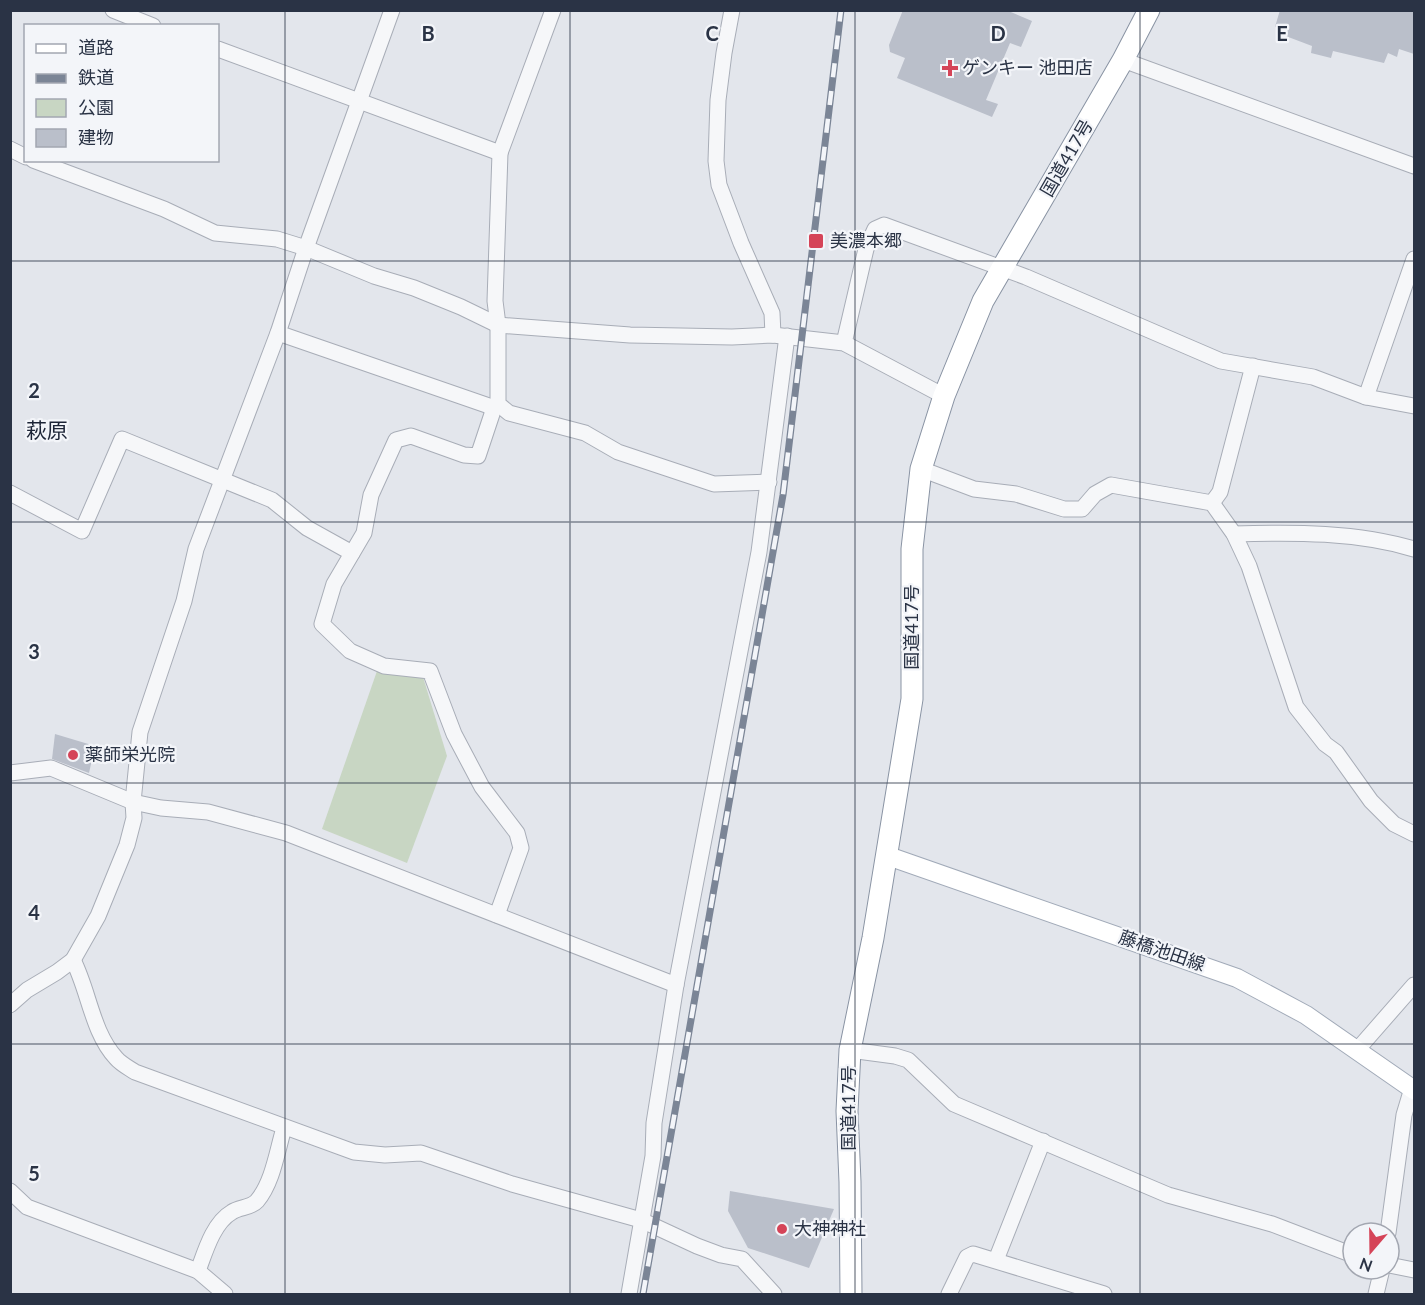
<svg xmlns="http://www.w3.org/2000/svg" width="1425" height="1305" viewBox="0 0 1425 1305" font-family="Lato,'Noto Sans JP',sans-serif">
	<rect width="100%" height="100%" fill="#e3e6ec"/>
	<path fill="#c8d6c3" d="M377,671l46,6 24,79 -40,107 -85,-34z"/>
	<g fill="#babfca">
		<path d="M903,10h103l26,11 -11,26 -11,-4 -24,57 12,4 -6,13 -95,-39 8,-20 -15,-6 -1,-7z"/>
		<path d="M1280,10h134v44l-15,-5 -2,8 -9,-4 -4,10 -51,-12 -2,7 -20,-5 1,-7 -29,-11 2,-6 -10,-2z"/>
		<path d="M55,734l40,12 -6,27 -37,-14z"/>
		<path d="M730,1191l104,18 -25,59 -61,-20 -20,-37z"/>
	</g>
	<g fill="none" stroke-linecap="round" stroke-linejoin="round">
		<defs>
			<g id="minor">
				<path d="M113,10l40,16"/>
				<path d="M553,10l-53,143 -5,148 3,24v79l11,9 76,20 33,19 96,32 55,-2"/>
				<path d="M732,10l-8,43 -6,47 -2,61 3,24 22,58 31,70 1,22"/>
				<path d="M218,49l282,104"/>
				<path d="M1123,60l291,106"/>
				<path d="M10,149l16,8"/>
				<path d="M33,160l131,49 51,24 62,6 29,9 68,28 40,12 47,19 37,18 132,10 102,2 41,-2 71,8 100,53"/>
				<path d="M278,333l214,74"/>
				<path d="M844,343l22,-94 9,-20 9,-4 142,52 195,84 92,16 53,20 48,9"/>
				<path d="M1366,397l48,-138"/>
				<path d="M921,469l53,20 42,5 48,15h18l13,-15 16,-9 101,18 22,31 15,32 47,141 29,37 11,8 35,49 23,23 20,10"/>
				<path d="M10,493l72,38 40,-92 150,61 35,28 45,25"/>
				<path d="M1212,503l8,-11 33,-126"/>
				<path d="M1234,534c60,-2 123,-2 180,15"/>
				<path d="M10,773l41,-5 82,34 28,6 47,4 78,21 390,152"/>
				<path d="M497,915l24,-67 -4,-15 -35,-46 -28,-53 -24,-63 -46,-5 -34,-15 -28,-27 12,-40 30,-51 7,-38 25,-55 15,-4 53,19 14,1 14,-42v-7l6,-3"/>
				<path d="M73,960c16,31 19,72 43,98 5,6 13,10 19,14l219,80 31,3 36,-2 91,31 129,36 56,26 24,9 21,4 32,35"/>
				<path d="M10,1005l17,-15 30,-18 16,-12 25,-44 29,-71 7,-27 -1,-16 7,-70 44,-131 12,-52 82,-216 28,-85 86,-238"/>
				<path d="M1358,1049l56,-64"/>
				<path d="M850,1050l45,6 13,4 46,44 214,91 104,29 81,31"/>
				<path d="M10,1191l17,16 171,64 27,23"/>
				<path d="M1388,1233l16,-118 6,-20 4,-5"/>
				<path d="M996,1260l47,-119"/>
				<path d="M1389,1265l25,5"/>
				<path d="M198,1271c7,-19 15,-48 34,-59 7,-5 19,-4 25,-11 16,-19 20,-50 27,-73"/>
				<path d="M629,1294l24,-138 1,-33 22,-138 83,-433 28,-216"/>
				<path d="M949,1294l18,-37 6,-3 131,40"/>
				<path d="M1376,1294l6,-25"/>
			</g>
			<path id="major" d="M888,856l349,122 69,37 108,75"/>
			<path id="highway" d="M851,1294l-1,-112 -3,-71 3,-61 23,-112 39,-239v-150l9,-80 23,-73 39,-95 140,-241 26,-50"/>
		</defs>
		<use href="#minor" stroke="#a8adb7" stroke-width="17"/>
		<use href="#major" stroke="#a1aab8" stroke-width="20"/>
		<use href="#highway" stroke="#8993a3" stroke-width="23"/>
		<use href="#minor" stroke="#f6f7f9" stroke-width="15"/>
		<use href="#major" stroke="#fff" stroke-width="18"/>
		<use href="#highway" stroke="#fff" stroke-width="21"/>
		<defs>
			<path id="rail" d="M643,1294l140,-799 58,-485"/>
		</defs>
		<use href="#rail" stroke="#7b8596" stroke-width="7"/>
		<use href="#rail" stroke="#f3f5f9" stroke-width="4.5" stroke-dasharray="14" stroke-linecap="butt"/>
	</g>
	<path fill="none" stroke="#2a3345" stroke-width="1.5" stroke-opacity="0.55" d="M285,10v1284M570,10v1284M855,10v1284M1140,10v1284M10,261h1404M10,522h1404M10,783h1404M10,1044h1404"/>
	<g fill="#d54458" stroke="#f3f5f9" stroke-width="2">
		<path d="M947 59h6v6h6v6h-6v6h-6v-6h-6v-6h6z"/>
		<rect x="808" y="233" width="16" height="16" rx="3"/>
		<circle cx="73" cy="755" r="6"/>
		<circle cx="782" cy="1229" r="6"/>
	</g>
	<g text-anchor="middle" stroke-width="4.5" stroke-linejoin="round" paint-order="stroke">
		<g font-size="18" fill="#2a3345" stroke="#f3f5f9" text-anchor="start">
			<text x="962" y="74">ゲンキー 池田店</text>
			<text x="830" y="247">美濃本郷</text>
			<text x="85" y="761">薬師栄光院</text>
			<text x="794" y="1235">大神神社</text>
		</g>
		<g font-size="18" fill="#2a3345" stroke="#f3f5f9">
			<text transform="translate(1067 158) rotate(-60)" y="6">国道417号</text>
			<text transform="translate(912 627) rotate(-90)" y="6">国道417号</text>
			<text transform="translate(1162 951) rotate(19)" y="6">藤橋池田線</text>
			<text transform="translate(849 1108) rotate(-90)" y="6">国道417号</text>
		</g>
		<g font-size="21" fill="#1c2436" stroke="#f3f5f9">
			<text x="47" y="438">萩原</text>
		</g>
	</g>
	<g font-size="20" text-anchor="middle" font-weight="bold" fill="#2a3345" stroke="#f3f5f9" stroke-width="4.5" stroke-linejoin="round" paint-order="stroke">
		<text x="428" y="41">B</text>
		<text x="712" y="41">C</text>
		<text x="998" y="41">D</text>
		<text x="1282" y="41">E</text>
		<text x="34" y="398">2</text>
		<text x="34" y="659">3</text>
		<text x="34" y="920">4</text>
		<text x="34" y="1181">5</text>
	</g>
	<rect width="1425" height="1305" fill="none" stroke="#2a3345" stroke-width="24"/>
	<rect x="24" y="24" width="195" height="138" fill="#f3f5f9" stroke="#a3a7b1" stroke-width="1.5"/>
	<rect x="36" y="44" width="30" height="9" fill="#ffffff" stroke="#a3a7b1" stroke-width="1.5"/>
	<text x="78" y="54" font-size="18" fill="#2a3345">道路</text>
	<rect x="36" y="74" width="30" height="9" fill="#7b8596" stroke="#a3a7b1" stroke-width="1.5"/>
	<text x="78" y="84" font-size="18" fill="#2a3345">鉄道</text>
	<rect x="36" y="99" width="30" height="18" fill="#c8d6c3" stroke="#a3a7b1" stroke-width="1.5"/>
	<text x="78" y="114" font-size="18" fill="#2a3345">公園</text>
	<rect x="36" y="129" width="30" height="18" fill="#babfca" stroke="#a3a7b1" stroke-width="1.5"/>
	<text x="78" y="144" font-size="18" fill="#2a3345">建物</text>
	<g transform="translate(1371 1251) rotate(200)"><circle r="28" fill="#f3f5f9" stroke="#a3a7b1" stroke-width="1.5"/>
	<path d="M0-4.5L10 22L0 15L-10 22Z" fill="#d54458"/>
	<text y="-9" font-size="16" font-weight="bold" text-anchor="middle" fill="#2a3345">N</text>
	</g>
</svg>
